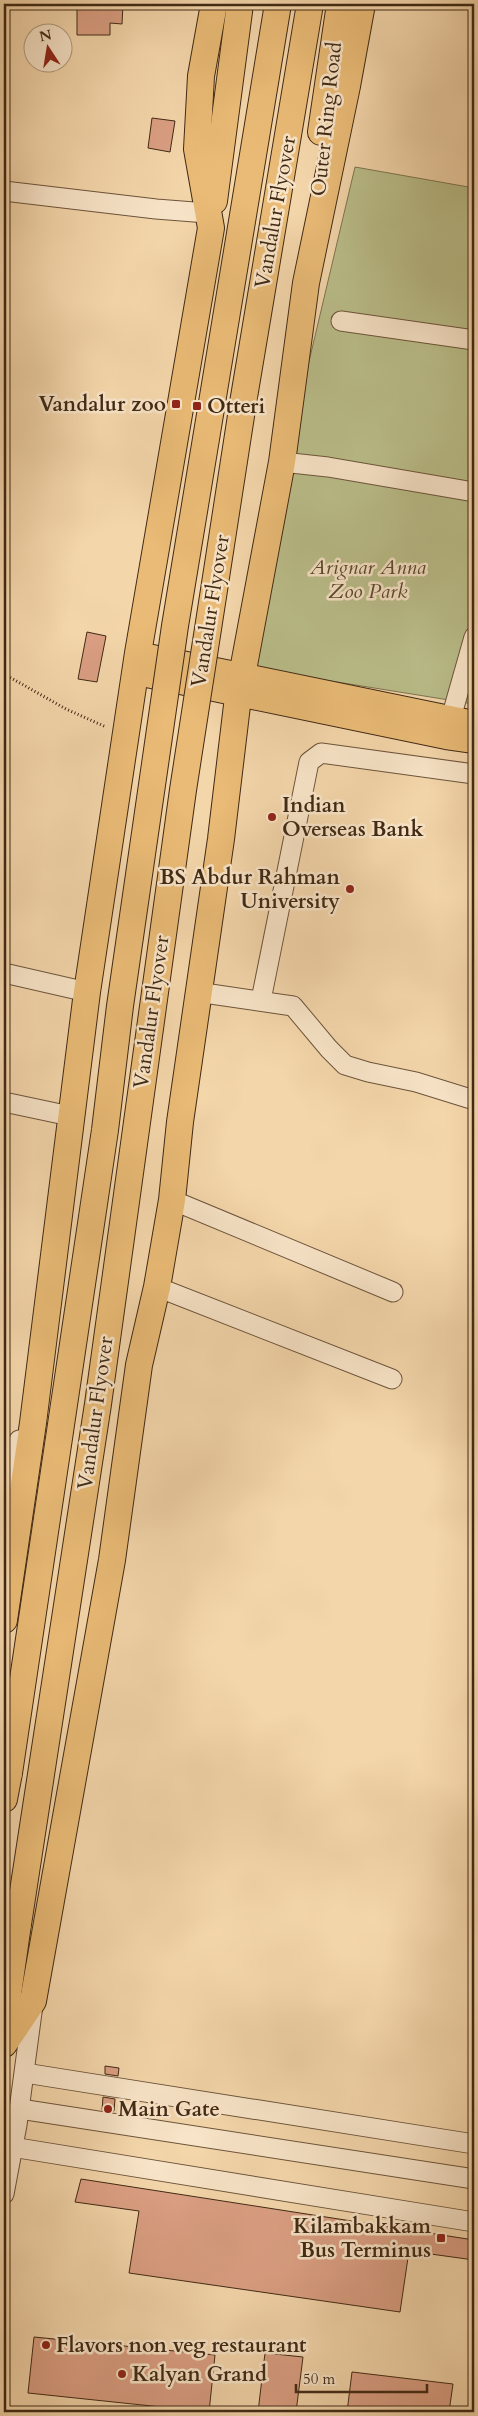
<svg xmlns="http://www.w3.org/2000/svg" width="478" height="2416" viewBox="0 0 478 2416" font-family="Cardo,serif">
	<rect width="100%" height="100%" fill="#f4d6ab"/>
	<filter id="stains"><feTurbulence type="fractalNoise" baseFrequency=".004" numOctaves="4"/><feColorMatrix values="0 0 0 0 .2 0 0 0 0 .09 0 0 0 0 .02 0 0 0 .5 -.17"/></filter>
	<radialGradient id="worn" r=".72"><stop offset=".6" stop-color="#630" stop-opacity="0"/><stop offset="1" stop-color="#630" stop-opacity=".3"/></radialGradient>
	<path fill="#babe8a" stroke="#7d744f" d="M355,167l119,21v516l-237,-38z"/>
	<g fill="#db9f83" stroke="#402914">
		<path d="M77,4h46l-1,20 -12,-1v12h-33z"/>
		<path d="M152,118l23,3 -5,31 -22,-4z"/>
		<path d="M87,632l19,4 -9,46 -19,-3z"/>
		<path d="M105,2066l14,2 -1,8 -13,-2z"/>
		<path d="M103,2097l12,2 -1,12 -12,-1z"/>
		<path d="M81,2179l393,61v20l-65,-9 -9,61 -271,-39 10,-62 -64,-9z"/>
		<path d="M34,2337l181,18 -6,57 -181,-19z"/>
		<path d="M265,2353l38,4 -7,55h-38z"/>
		<path d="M352,2372l101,12 -4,28h-102z"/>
	</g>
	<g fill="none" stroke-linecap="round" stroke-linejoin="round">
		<defs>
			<g id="minor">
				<path d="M4,191l152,18 51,4"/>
				<path d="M341,321l133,19"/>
				<path d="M282,462l46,5 146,25"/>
				<path d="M451,718l23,-81"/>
				<path d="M4,973l83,19"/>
				<path d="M197,992l96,14 36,43 16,16 23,7 48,10 58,18"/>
				<path d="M261,1000l48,-238 12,-9 153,21"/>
				<path d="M4,1102l66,14"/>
				<path d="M172,1200l221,92"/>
				<path d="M157,1287l235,92"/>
				<path d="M4,1518l15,-78"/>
				<path d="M25,2073l449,71"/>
				<path d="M20,2109l454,70"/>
				<path d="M12,2147l462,75"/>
				<path d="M4,2194l13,-69 16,-120"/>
			</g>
			<g id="major">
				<path d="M138,653l336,69"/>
				<path d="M137,674l309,64 28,4"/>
			</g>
			<g id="highway">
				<path d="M321,132l19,-128"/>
				<path d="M214,201l26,-197"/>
				<path d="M4,1620l29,-197 54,-431 51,-339 73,-425 -14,-79 4,-73 13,-72"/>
				<path d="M4,1799l5,-26"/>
				<path d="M4,2022l14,-98"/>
				<path d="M4,2044l29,-43 79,-441 27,-195 18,-78 15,-87 8,-78 41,-283 17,-142 44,-235 24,-179 41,-197 15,-82"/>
			</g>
		</defs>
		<use href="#minor" stroke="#6d543a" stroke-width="21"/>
		<use href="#major" stroke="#402914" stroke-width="24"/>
		<use href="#highway" stroke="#402914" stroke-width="28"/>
		<path stroke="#402914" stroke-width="3" stroke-dasharray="1 2.5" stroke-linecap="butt" d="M4,674l62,35 40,18"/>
		<use href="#minor" stroke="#f8e4c8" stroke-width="19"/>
		<use href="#major" stroke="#eabb76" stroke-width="22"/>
		<use href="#highway" stroke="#eabb76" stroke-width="26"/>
		<defs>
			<g id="highway-bridge">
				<path d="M9,1773l96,-643 15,-124 55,-380 103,-622"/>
				<path d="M18,1924l80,-520 85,-614 60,-387 67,-399"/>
			</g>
		</defs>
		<use href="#highway-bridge" stroke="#402914" stroke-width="28" stroke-linecap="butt"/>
		<use href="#highway-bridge" stroke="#eabb76" stroke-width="26"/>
	</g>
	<g fill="#8f2418" stroke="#f8e4c8" stroke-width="2">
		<rect x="171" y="399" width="10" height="10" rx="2.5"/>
		<rect x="192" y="401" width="10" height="10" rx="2.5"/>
		<circle cx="272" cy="817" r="5"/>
		<circle cx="350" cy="889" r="5"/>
		<circle cx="108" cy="2109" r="5"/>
		<rect x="436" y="2233" width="10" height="10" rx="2.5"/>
		<circle cx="46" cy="2345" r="5"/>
		<circle cx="122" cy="2374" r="5"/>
	</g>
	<g text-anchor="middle" stroke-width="5" stroke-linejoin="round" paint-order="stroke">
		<g font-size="21" fill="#402914" stroke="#f8e4c8">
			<text transform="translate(326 119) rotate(-84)" y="7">Outer Ring Road</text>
			<text transform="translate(275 212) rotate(-80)" y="7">Vandalur Flyover</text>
			<text transform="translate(210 611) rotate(-81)" y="7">Vandalur Flyover</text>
			<text transform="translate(151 1012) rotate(-82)" y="7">Vandalur Flyover</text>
			<text transform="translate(95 1413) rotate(-82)" y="7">Vandalur Flyover</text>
		</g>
		<g font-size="21" font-weight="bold" fill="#402914" stroke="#f8e4c8" text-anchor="start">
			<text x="166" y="411" text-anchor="end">Vandalur zoo</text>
			<text x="207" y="413">Otteri</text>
			<text x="282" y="812">Indian<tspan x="282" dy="24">Overseas Bank</tspan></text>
			<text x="340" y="884" text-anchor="end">BS Abdur Rahman<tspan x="340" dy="24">University</tspan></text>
			<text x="118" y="2116">Main Gate</text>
			<text x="431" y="2233" text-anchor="end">Kilambakkam<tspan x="431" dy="24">Bus Terminus</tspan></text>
			<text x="56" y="2352">Flavors non veg restaurant</text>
			<text x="132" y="2381">Kalyan Grand</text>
		</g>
		<g font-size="21" font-style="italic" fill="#58472c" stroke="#f8e4c8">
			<text x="368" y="574">Arignar Anna<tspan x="368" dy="24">Zoo Park</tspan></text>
		</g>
	</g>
	<rect width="478" height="2416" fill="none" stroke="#f4d6ab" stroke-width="20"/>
	<rect x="5" y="5" width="468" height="2406" fill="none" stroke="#402914" stroke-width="2.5"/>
	<rect x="10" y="10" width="458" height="2396" fill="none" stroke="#402914"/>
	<g transform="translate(48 48) rotate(348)"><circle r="24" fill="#f8e4c8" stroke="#ae9980"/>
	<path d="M0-4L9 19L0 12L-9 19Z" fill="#8f2418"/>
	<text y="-8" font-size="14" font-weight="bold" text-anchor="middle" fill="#402914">N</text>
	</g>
	<path d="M296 2384v8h131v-8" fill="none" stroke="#402914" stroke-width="2.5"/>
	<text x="303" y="2384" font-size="15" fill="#402914" stroke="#f8e4c8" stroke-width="4" paint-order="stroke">50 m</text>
	<rect width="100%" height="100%" filter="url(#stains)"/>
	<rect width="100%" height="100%" fill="url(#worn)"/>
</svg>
